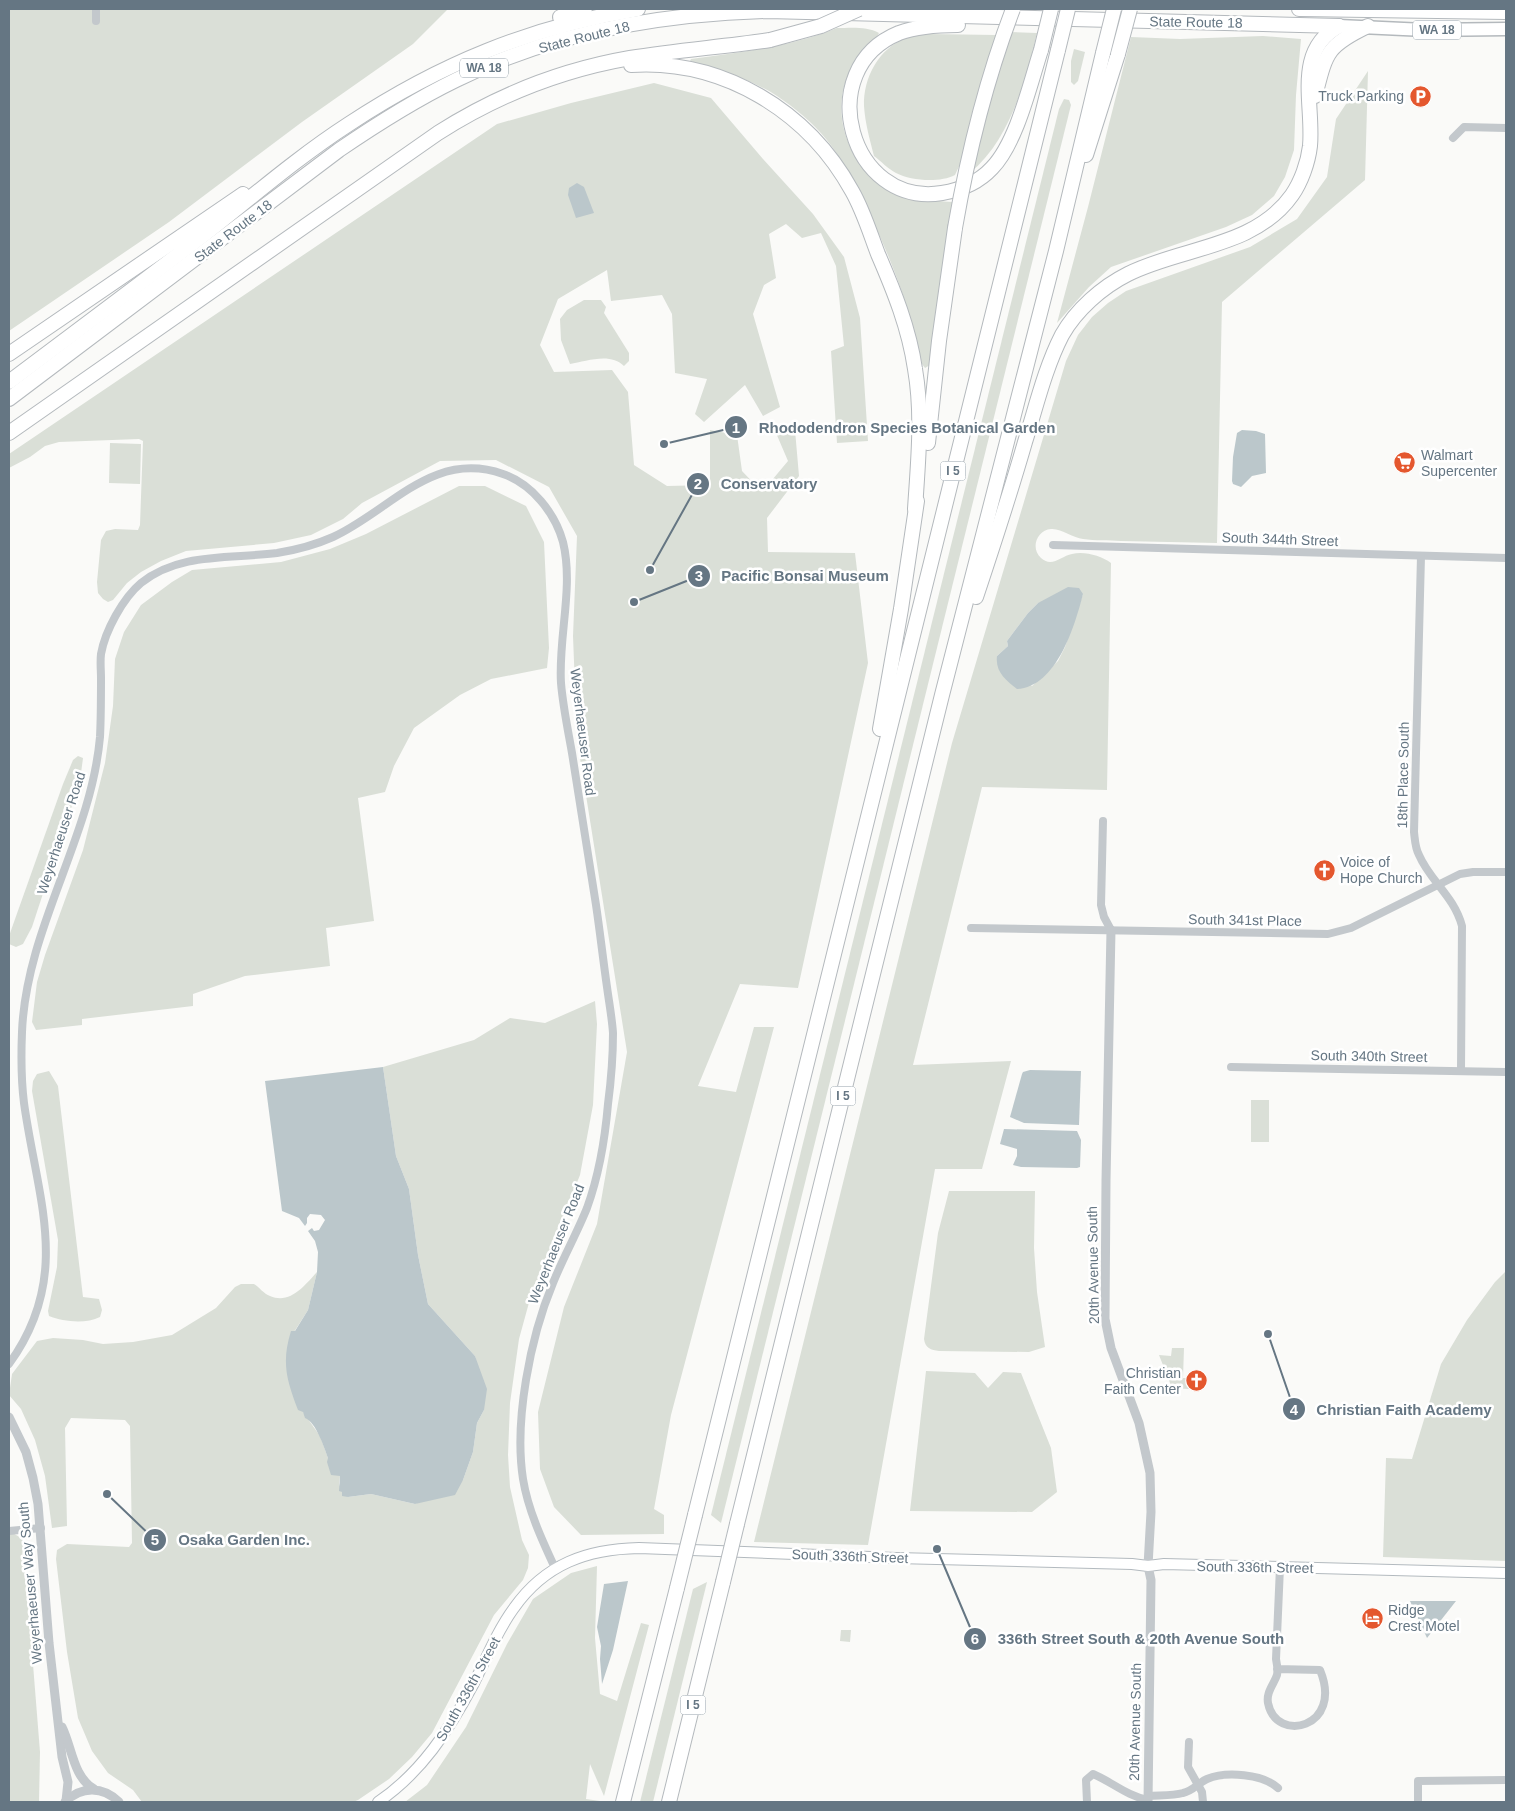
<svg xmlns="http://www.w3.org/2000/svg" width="1515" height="1811" viewBox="0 0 1515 1811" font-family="Arial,sans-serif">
	<rect width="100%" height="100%" fill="#fafaf8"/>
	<g fill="#dadfd7" fill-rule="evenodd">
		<path d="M9,9h439l-35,35 -111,78 -133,100 -160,109z"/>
		<path d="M837,28c13,0 30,-2 42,5 -4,8 -11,14 -17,21 -6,7 -13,18 -16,26 -13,37 2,80 34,103 4,3 9,4 14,6 22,9 35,12 59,13l-23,163 -5,3 -3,-4c-12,-58 -34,-114 -61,-167 -10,-20 -21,-41 -35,-58 -13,-16 -31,-31 -49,-43 -28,-18 -56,-25 -87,-35l1,-2c50,-7 99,-12 146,-31z"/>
		<path d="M1010,32l27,1c-12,50 -27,106 -67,140l14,-56z"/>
		<path d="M929,34l67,1 -24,78 -11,49 -6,13c-15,8 -44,6 -59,-2 -8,-4 -15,-12 -22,-17 -4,-16 -9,-33 -10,-50 -1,-28 15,-58 42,-68 7,-3 16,-3 23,-4z"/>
		<path d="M1263,36l38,3 -5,56 -2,55 -9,27 -11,19 -22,19 -26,12 -115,40 -22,20 -32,36 31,-116 43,-170 49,2z"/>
		<path d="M1074,49l11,3 -7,29 -4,4 -3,-3v-21z"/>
		<path d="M1368,71l-3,109 -143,122 -5,241c-32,-1 -64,-1 -96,-2 -12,-1 -26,0 -38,-2 -10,-1 -22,-11 -32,-10 -14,1 -21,19 -10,29 11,10 20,-2 31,-4 13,-3 29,2 39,9l-4,227 -125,-3 -69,278 98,-4 -29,108h-47l-67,376 -114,-3 198,-799 114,-382 12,-26 14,-18 16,-14 18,-12 124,-44 47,-28 30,-42 9,-58zM1083,594l-18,53 -7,14 -26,25 -35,-30 11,-10 -1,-5 21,-28 10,-10z"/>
		<path d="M654,83l57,15 52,61 50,55 31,43 16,61 8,123 -31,2 -6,-92 13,-5 -8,-80 -15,-33 -19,5 -16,-14 -17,10 7,44 -12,7 -11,29 27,93 -17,9 -18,-31 -41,37 -9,-8 12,-35 -32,-6 -3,-59 -10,-19 -51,6 -4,-31 -49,29 -18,46 14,27 58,-2 16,22 6,73 33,21 43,-1v-55l27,5 5,36 20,21 26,-31 -15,-35 22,4 4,46 -32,42 1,34 87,1 13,110 -70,325 -58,-4 -42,102 38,6 18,-65h20l-103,388 -17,94 10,6v19l-83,1 -27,-28 -14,-38 -2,-57 26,-105 33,-83 30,-172 -50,-313 -4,-103 4,-100 -28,-49 -53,-27 -56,1 -78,42 -19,16 -32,16 -37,8 -88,8 -25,10 -20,11 -14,11 -14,17 -5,2 -5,-3 -5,-6 -1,-11 4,-42 5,-9 9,-2 23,1 2,-5 3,-84 -4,-2 -80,3 -14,4 -15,11 -21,11v-14l488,-330 74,-21z"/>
		<path d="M1064,99l5,1 2,5 -350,1418 -10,-8 348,-1406z"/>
		<path d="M584,300h17l5,7 -2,6 25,40v8l-5,5c-13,-14 -38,-5 -54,-2l-9,-24 -1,-21 7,-9z"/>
		<path d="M110,443l31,1 -1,40 -31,-1z"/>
		<path d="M459,486h26l41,20 18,36 5,106 -2,20 -56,11 -31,16 -46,33 -20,38 -9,26 -27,6 16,123 -48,7 4,38 -85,10 -52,18v12l-111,13v6l-46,5 -4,-8 5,-40 8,-27 38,-105 22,-87 8,-57 2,-47 9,-27 17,-27 31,-23 20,-12 89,-8 49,-13 36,-15z"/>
		<path d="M78,756l5,2 -3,23 -48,146 -9,17 -7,3 -7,-3v-8l54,-152 10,-24z"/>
		<path d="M595,1001l2,23 -4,81 -13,70 -50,124 -11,40 -9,64 -2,52 2,32 12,53 7,15 -1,13 -5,12 -29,35 -62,118 -20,24 -23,22 -31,21 -5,2h-211l-9,-12 -25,-17 -16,-22 -14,-33 -11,-66 -11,-93 1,-9 10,-6 62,3 3,-4 -2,-117 -5,-6 -54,-2 -6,10 2,98 -15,2 -7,-52 -10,-36 -14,-31 -12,-14 3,-21 25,-33 16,-3 30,2 20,4 30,-2 39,-7 44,-27 19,-21 6,-3h13c5,3 10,10 16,12 20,9 35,-11 47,-24l-9,38 -14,22 -3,-1 12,81 17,24 8,22 12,18 -1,8 3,8 6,5 23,-3 44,10 48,-24 10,-28 4,-29 7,-13 -9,-54 -47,-52 -10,-49 -9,-66 -13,-33 -13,-89 91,-27 36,-22 35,5z"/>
		<path d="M49,1071l9,15 25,211 16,2 3,11 -2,7c-14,7 -36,5 -51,-1l-1,-5 9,-44 1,-27 -26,-149 1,-10 4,-7z"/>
		<rect x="1251" y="1100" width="18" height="42"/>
		<path d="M949,1191h86l-1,57 3,44 8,55 -16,5 -90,-1c-8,-1 -14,-3 -15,-12l14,-106z"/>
		<path d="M1506,1271v290l-123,-4 3,-99 26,1 29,-95 26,-44 28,-38z"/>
		<path d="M1172,1348h12l-1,30h6v11l-17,-1 -13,-33 12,1z"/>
		<path d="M926,1371l49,2 13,15 15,-16 18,1 30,75 6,44 -25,20 -122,-1z"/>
		<path d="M9,1531l14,8 17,213 -1,50h-30z"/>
		<path d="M597,1566l-2,72 5,56 17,7 24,-78 8,2 -45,171 -14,-32 -4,35 21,3h-202l22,-17 39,-58 41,-83 26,-45 38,-26z"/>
		<path d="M707,1582l-54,220h-13l53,-213z"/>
		<path d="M841,1630h10l-1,12 -10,-1z"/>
	</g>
	<g fill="#bbc7cb">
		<path d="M577,183l7,4 10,26 -18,5 -8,-23 1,-7z"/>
		<path d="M1242,430l14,1 9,3 1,39 -14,3 -11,11 -8,-3 -1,-3 1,-24 4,-24z"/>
		<path d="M1068,587l11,1 4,6c-8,31 -26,93 -66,95 -11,-9 -22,-17 -20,-33l11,-10 -1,-5 21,-28 10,-10z"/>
		<path d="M383,1067l13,89 13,33 9,66 10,49 47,52 12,33 -3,21 -7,13 -4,29 -10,28 -8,15 -40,9 -44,-10 -23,3 -6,-1v-4l-3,-1 1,-15 -9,-1 -4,-13 1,-4c-4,-11 -12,-36 -23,-40l-2,-6 -5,-2c-11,-29 -17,-47 -7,-79h4l13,-21 9,-38 1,-20 -3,-11 -7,-10 4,-3 2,3 5,-1 6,-10 -4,-5 -11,-1 -3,4v5l-2,3 -6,-8 -17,-7 -17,-130z"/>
		<path d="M1030,1070l51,1 -2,54 -55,-2 -14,-6 12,-43 1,-2z"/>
		<path d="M1004,1129l73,2 4,9 -1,27 -3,1 -56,-1 -8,-2 4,-9v-7l-17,-5z"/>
		<path d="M628,1581l-15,69 -11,34 -2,-25 1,-13 -4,-19 7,-43z"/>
		<path d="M1410,1601h46l-29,37z"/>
	</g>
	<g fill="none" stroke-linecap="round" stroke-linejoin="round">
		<defs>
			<path id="secondary" d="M378,1802c43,-29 71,-72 95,-117 13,-26 24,-54 41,-77 31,-44 73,-59 125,-60l257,10 236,6 16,2 16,-2 342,9"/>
			<path id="trunk" d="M1339,26l86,4 81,-1"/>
			<g id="motorway">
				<path d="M1299,9l207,3"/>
				<path d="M560,17l25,-8"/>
				<path d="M958,25c-20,0 -40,1 -59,8 -88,36 -49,175 43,160 18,-3 37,-11 50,-25 25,-26 38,-84 49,-118"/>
				<path d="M631,65c92,-6 177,46 221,126 11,19 18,42 26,63 16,37 31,74 37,115 8,46 3,93 0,140"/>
				<path d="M1315,96c11,-43 11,-50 53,-70"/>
				<path d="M1086,155l32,-101"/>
				<path d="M9,354l234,-160"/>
				<path d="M9,382c65,-49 131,-98 196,-148 47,-37 93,-77 144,-110 91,-60 181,-97 289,-115"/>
				<path d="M9,399l330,-249c38,-26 76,-50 117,-70 97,-48 205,-66 312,-69l571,15"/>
				<path d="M9,433l429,-300c58,-37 123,-63 192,-75 47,-8 94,-11 140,-18"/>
				<path d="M928,443l11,-102 16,-113"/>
				<path d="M976,597c17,-51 34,-103 49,-155 11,-35 20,-74 37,-107 14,-25 40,-48 66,-61 53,-27 127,-26 164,-79 9,-13 16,-32 18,-49 4,-42 -17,-95 29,-120"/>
				<path d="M880,729l21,-120 16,-108"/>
				<path d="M695,1515l363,-1465"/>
				<path d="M737,1524l205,-829 114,-444 47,-198"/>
				<path d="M623,1802l54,-214"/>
				<path d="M669,1802l54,-220"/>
			</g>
		</defs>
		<use href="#secondary" stroke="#b3babf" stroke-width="12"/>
		<use href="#trunk" stroke="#b4b9bd" stroke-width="15"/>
		<use href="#motorway" stroke="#b4b9bd" stroke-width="16"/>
		<g stroke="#c3c8cc" stroke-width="8">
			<path d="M96,21v-12"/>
			<path d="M1453,138l11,-11 42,1"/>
			<path d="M1053,545l453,13"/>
			<path d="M1421,556l-7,276c1,8 1,16 5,23 11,26 35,41 43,71l-1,145"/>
			<path d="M1103,821l-2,84 3,12 7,13"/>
			<path d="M971,928l357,6 23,-6 109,-54 13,-2h33"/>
			<path d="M1231,1067l275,5"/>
			<path d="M9,1364c64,-88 28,-166 15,-261 -3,-24 -3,-47 -2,-71 4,-104 69,-193 78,-295 1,-20 1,-40 1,-59 0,-8 -1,-16 0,-24 4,-23 22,-56 40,-71 38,-31 90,-24 136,-30 19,-3 38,-8 56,-16 57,-26 100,-88 170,-63 29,10 52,39 60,68 11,45 -5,96 -2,141 2,24 7,47 11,70 8,51 16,101 24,152 4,27 7,54 11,82 2,15 5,31 6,46 0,24 -2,48 -5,71 -3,35 -9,71 -21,104 -10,25 -24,50 -34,75 -23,55 -39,138 -30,196 5,31 19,61 32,89"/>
			<path d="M9,1531l32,-3"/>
			<path d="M1277,1669l43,1c24,58 -44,74 -52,33 -2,-11 6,-19 9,-28 1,-5 0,-11 -1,-16l4,-92"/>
			<path d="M1189,1742l-1,25 14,25 1,10"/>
			<path d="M1148,1796c11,-1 24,0 35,-3 10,-2 15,-10 24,-14 19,-8 56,-5 71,9"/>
			<path d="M1087,1802l-1,-22 7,-6c19,8 34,22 55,26"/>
			<path d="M1418,1802v-21l88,-1"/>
		</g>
		<g stroke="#c3c8cc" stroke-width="9">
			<path d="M1111,930l-5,251 -1,138 6,29 28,75 11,50 1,39 -3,54 3,14 -3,222"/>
			<path d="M9,1417l17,35 7,26 5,26 11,139 13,114 6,25 -2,19"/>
			<path d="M62,1727c10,20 11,50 32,62"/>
			<path d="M65,1802c16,-16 38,-16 54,0"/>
		</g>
		<use href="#secondary" stroke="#fff" stroke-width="10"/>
		<use href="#trunk" stroke="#fff" stroke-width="12"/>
		<use href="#motorway" stroke="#fff" stroke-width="14"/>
		<defs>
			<g id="motorway-bridge">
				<path d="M770,40l51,-14 38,-17"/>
				<path d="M1041,50l10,-41"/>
				<path d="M1058,50l10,-41"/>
				<path d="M1103,53l11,-44"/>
				<path d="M1118,54l12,-45"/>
				<path d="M955,228c13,-75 31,-148 58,-219"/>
				<path d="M723,1582l14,-58"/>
				<path d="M677,1588l18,-73"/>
			</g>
		</defs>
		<use href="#motorway-bridge" stroke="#b4b9bd" stroke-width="16" stroke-linecap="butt"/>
		<use href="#motorway-bridge" stroke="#fff" stroke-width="14"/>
	</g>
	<defs>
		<symbol id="parking-disc" viewBox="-11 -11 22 22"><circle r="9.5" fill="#e4572e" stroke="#fff"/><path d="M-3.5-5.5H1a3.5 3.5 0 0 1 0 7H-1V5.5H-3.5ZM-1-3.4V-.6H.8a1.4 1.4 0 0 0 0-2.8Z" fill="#fff"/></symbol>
		<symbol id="supermarket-disc" viewBox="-11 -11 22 22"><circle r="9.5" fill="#e4572e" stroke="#fff"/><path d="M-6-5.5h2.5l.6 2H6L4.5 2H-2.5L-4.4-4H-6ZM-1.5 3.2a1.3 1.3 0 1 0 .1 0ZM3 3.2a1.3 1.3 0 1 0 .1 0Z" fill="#fff"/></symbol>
		<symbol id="church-disc" viewBox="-11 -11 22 22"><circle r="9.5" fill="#e4572e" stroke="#fff"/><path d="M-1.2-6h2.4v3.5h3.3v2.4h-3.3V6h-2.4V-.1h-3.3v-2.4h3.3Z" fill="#fff"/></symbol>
		<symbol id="hotel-disc" viewBox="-11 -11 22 22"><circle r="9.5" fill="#e4572e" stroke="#fff"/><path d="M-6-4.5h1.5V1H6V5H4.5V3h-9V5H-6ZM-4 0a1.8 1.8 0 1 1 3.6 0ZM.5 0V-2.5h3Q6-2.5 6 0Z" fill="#fff"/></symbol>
	</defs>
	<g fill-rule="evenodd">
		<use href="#parking-disc" x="1408" y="84" width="25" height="25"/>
		<use href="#supermarket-disc" x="1392" y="450" width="25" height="25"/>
		<use href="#church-disc" x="1312" y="858" width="25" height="25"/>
		<use href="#church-disc" x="1184" y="1368" width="25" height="25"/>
		<use href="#hotel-disc" x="1360" y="1606" width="25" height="25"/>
	</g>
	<g text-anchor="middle" stroke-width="5" stroke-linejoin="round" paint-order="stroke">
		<g fill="#fff" stroke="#939fa8" stroke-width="1">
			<rect x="1413" y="20.5" width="48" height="19" rx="4"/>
			<rect x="460" y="58.5" width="48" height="19" rx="4"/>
			<rect x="940.5" y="461.5" width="25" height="19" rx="4"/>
			<rect x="830.5" y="1086.5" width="25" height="19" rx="4"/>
			<rect x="680.5" y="1695.5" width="25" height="19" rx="4"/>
		</g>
		<g font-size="12" font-weight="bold" fill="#657683">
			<text x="1437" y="34">WA 18</text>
			<text x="484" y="72">WA 18</text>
			<text x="953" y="475">I 5</text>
			<text x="843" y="1100">I 5</text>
			<text x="693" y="1709">I 5</text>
		</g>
		<g font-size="14" fill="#657683" stroke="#fff">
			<text transform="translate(1196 22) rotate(1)" y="5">State Route 18</text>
			<text transform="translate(584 37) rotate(-14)" y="5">State Route 18</text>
			<text transform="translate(233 231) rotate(-37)" y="5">State Route 18</text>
			<text transform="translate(1280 539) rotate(2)" y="5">South 344th Street</text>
			<text transform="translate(583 732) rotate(83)" y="5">Weyerhaeuser Road</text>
			<text transform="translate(1403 775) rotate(-89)" y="5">18th Place South</text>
			<text transform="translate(61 833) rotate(-72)" y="5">Weyerhaeuser Road</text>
			<text transform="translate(1245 920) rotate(1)" y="5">South 341st Place</text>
			<text transform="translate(1369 1056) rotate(1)" y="5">South 340th Street</text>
			<text transform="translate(556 1244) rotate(-68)" y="5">Weyerhaeuser Road</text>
			<text transform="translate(1093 1265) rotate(-91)" y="5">20th Avenue South</text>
			<text transform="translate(850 1556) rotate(2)" y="5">South 336th Street</text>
			<text transform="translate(1255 1567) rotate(1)" y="5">South 336th Street</text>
			<text transform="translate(30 1583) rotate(-95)" y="5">Weyerhaeuser Way South</text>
			<text transform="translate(468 1689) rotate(-61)" y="5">South 336th Street</text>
			<text transform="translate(1135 1722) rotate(-89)" y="5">20th Avenue South</text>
		</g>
		<g font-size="14" fill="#657683" stroke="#fff" text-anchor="start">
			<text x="1404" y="101" text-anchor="end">Truck Parking</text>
			<text x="1421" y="460">Walmart<tspan x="1421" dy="16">Supercenter</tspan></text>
			<text x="1340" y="867">Voice of<tspan x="1340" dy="16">Hope Church</tspan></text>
			<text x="1181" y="1378" text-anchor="end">Christian<tspan x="1181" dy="16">Faith Center</tspan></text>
			<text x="1388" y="1615">Ridge<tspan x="1388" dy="16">Crest Motel</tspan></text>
		</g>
	</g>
	<path fill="none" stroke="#657683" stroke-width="2" d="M664 444L736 427M650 570L698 484M634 602L699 576M1268 1334L1294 1409M107 1494L155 1540M937 1549L975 1639"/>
	<g fill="#657683" stroke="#fff" stroke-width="2">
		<circle cx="664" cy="444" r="5"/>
		<circle cx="650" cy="570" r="5"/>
		<circle cx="634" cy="602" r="5"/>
		<circle cx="1268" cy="1334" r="5"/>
		<circle cx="107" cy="1494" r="5"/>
		<circle cx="937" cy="1549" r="5"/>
		<circle cx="736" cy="427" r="12"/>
		<circle cx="698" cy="484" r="12"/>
		<circle cx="699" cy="576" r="12"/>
		<circle cx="1294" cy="1409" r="12"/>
		<circle cx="155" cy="1540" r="12"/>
		<circle cx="975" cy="1639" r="12"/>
	</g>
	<g font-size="15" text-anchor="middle" font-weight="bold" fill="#fff">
		<text x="736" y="433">1</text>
		<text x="698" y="489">2</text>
		<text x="699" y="581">3</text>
		<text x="1294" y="1415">4</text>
		<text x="155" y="1545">5</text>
		<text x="975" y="1644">6</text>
	</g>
	<g font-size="15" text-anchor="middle" font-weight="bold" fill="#657683" stroke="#fff" stroke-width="5" stroke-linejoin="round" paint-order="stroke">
		<text x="907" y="433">Rhododendron Species Botanical Garden</text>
		<text x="769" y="489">Conservatory</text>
		<text x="805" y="581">Pacific Bonsai Museum</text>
		<text x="1404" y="1415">Christian Faith Academy</text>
		<text x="244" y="1545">Osaka Garden Inc.</text>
		<text x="1141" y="1644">336th Street South &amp; 20th Avenue South</text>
	</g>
	<rect width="1515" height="1811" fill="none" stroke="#657683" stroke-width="20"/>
</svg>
